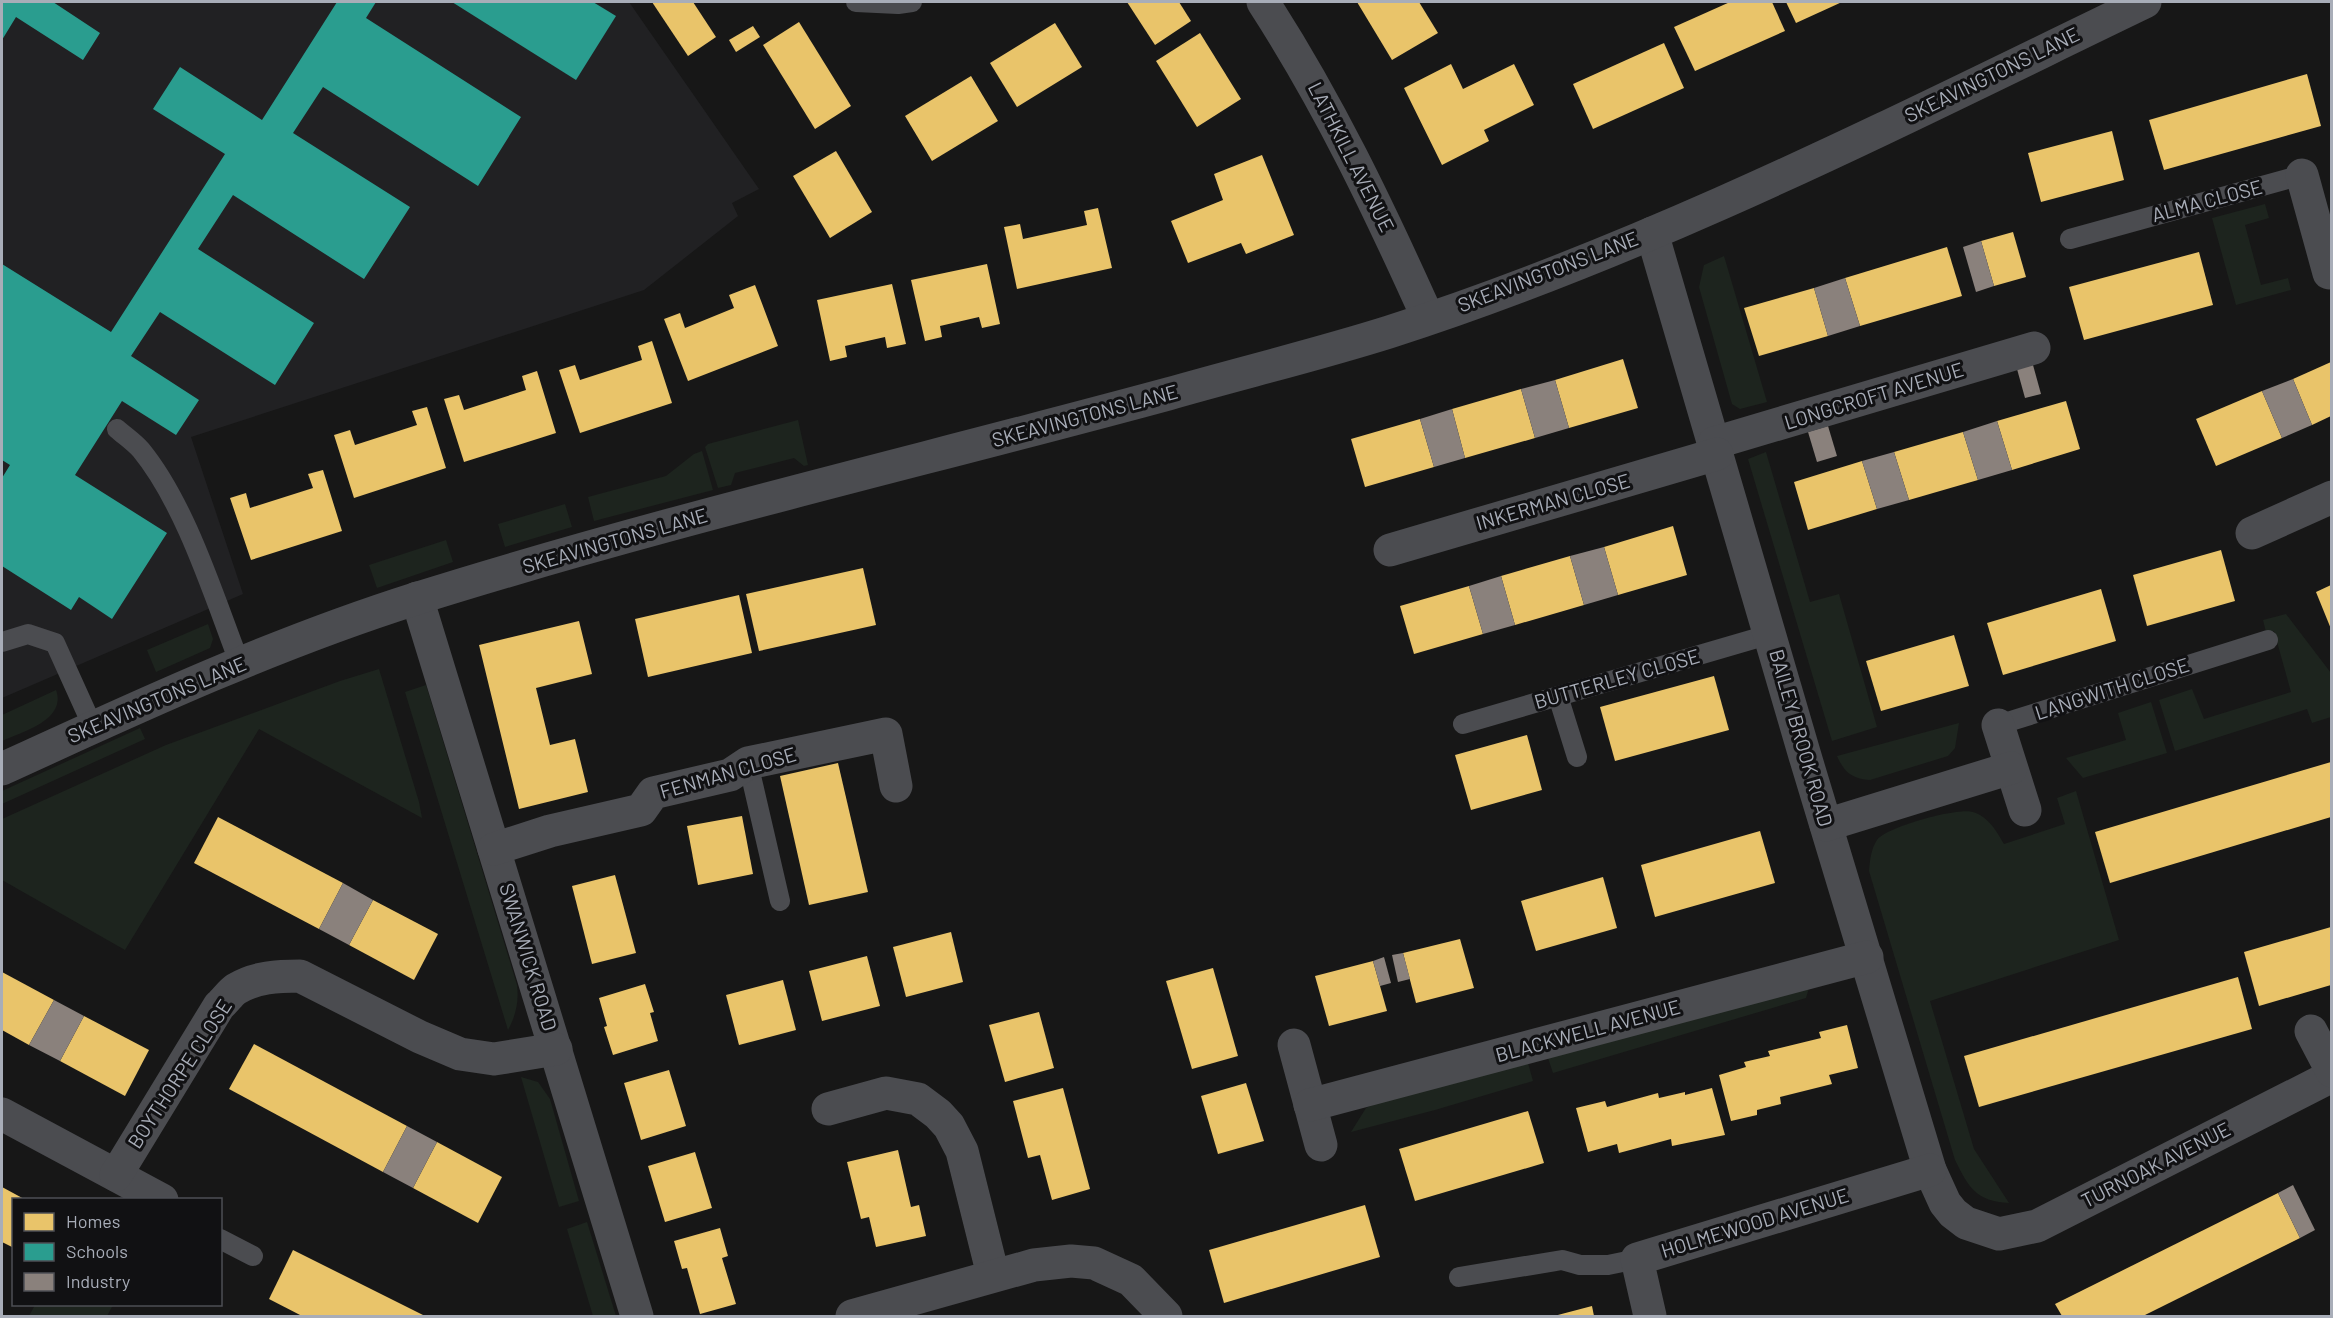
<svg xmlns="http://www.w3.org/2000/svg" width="2333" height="1318" viewBox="0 0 2333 1318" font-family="Barlow,sans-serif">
	<rect width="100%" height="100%" fill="#171717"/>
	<path fill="#212123" d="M2,2h627l130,187 -27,14 6,13 -94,74 -453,147 52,157 -241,104z"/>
	<g fill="#1d241e">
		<path d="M2265,204l4,14 -24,7 16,60 27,-7 3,12 -55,15 -24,-87z"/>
		<path d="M1724,256l43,146 -27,7 -8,-5 -33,-117 5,-22z"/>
		<path d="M798,420l10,45 -4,1 -10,-8 -59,15 -4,12 -13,3 -13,-41 3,-3z"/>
		<path d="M702,451l11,39 -119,31 -6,-24 78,-21 28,-22z"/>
		<path d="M1766,452l44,150 29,-8 38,133 -45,14 -84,-282z"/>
		<path d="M565,504l7,23 -67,20 -7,-23z"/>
		<path d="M446,540l7,22 -76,26 -8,-23z"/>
		<path d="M2286,614l45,59v44l-19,6 -5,-14 -132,42 -16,-51 33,-11 12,30 87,-27 -17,-61 -8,1 -3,-12z"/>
		<path d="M208,624l5,15 -3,9 -54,24 -9,-22z"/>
		<path d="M379,669l40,133 3,16 -163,-89 -134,221 -123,-70v-61l164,-74 174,-64z"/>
		<path d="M426,685l91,300c2,17 -1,30 -9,45l-103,-338z"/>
		<path d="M56,690c11,30 -34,42 -54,51v-26z"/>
		<path d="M2151,702l16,51 -84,25 -17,-20 60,-18 -8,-27z"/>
		<path d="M1959,723l-4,25 -7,8 -78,24c-18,-1 -26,-8 -33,-24z"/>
		<path d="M140,728l5,11 -143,65v-13z"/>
		<path d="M2076,791l43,149 -189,61 44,148 35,54c-33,-2 -40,-15 -54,-43l-86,-289c1,-11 2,-22 8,-31 9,-13 81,-33 96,-28 16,5 24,20 31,32l61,-20 -8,-26z"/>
		<path d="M1809,988l-3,10 -253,75 -5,-15z"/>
		<path d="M1528,1063l5,18 -98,29 -84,22 15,-24 15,-7z"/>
		<path d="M521,1077l17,5 12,17 29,102 -20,6z"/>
		<path d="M587,1222l29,94h-23l-26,-87z"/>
		<path d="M35,1305v-1l78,1 -6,11h-78z"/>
	</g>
	<g fill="#e9c46a">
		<path d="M652,2h41l23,35 -28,19z"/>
		<path d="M1127,2h52l12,19 -36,24z"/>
		<path d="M1357,2h62l19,31 -46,27z"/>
		<path d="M1730,2h42l13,29 -90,40 -21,-44z"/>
		<path d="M1786,2h56l-46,21z"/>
		<path d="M799,22l52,84 -36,23 -52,-84z"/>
		<path d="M1055,23l27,44 -65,40 -27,-44z"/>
		<path d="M753,26l7,11 -24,15 -7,-12z"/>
		<path d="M1200,33l41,66 -44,28 -41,-66z"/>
		<path d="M1664,43l20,45 -91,41 -20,-45z"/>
		<path d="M1451,64l12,25 51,-25 20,41 -50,25 5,11 -47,24 -38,-77z"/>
		<path d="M2307,74l14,52 -157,44 -15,-50z"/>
		<path d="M971,76l27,45 -66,40 -27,-45z"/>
		<path d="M2112,131l12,49 -83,22 -13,-49z"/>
		<path d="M836,151l36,61 -42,26 -37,-62z"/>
		<path d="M1262,155l32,80 -48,19 -5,-11 -53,20 -17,-42 52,-21 -9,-26z"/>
		<path d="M1098,208l14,60 -95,21 -13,-62 16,-3 3,15 64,-14 -3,-14z"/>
		<path d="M2013,232l13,45 -32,9 -13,-45z"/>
		<path d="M1947,247l15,49 -102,30 -15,-48z"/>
		<path d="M2199,252l14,53 -129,35 -15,-53z"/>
		<path d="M987,264l13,60 -18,4 -3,-11 -39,9 2,11 -17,4 -14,-61z"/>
		<path d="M892,284l14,60 -19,4 -2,-11 -40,9 2,11 -17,4 -13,-61z"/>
		<path d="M755,285l23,61 -90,35 -24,-62 16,-6 5,15 49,-20 -5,-13z"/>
		<path d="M1814,288l14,48 -69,20 -15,-48z"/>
		<path d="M652,341l20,62 -92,30 -21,-63 16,-5 5,15 62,-20 -4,-14z"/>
		<path d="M1623,359l15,49 -69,20 -14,-48z"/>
		<path d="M2331,362v54l-19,9 -19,-46z"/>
		<path d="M537,371l19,62 -92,29 -20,-63 15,-4 5,15 62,-20 -4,-14z"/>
		<path d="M1521,389l14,49 -70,20 -13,-49z"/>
		<path d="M2262,391l20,47 -66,28 -20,-47z"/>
		<path d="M2066,401l14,48 -68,21 -15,-49z"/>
		<path d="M427,407l19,61 -92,30 -20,-63 16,-5 5,15 62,-20 -5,-14z"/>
		<path d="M1420,419l14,48 -69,20 -14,-48z"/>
		<path d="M1963,432l15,48 -69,20 -15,-48z"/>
		<path d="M1862,461l15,48 -69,21 -14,-48z"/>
		<path d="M323,470l19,61 -91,29 -21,-62 16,-5 4,15 63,-20 -5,-14z"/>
		<path d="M1673,526l14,49 -69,20 -14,-48z"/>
		<path d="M2221,550l14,51 -88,25 -14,-51z"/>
		<path d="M1570,556l14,49 -69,20 -14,-49z"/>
		<path d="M863,568l13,57 -117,26 -13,-57z"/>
		<path d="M2331,585v44l-15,-37z"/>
		<path d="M1469,586l14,48 -69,20 -14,-48z"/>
		<path d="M2101,589l15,52 -113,34 -16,-52z"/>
		<path d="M739,595l13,58 -104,24 -13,-58z"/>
		<path d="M579,621l13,53 -56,14 14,57 25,-6 13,53 -69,17 -40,-164z"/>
		<path d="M1954,635l15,51 -88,25 -15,-50z"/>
		<path d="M1714,676l15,54 -114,31 -15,-54z"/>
		<path d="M1527,735l15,55 -71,20 -16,-55z"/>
		<path d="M2331,762v55l-221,66 -15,-51z"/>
		<path d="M838,763l30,129 -59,13 -29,-129z"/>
		<path d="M742,816l11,58 -55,11 -11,-59z"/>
		<path d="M218,817l125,66 -24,46 -125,-66z"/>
		<path d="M1760,831l15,52 -120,34 -14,-52z"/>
		<path d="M615,875l21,78 -44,11 -20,-78z"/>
		<path d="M1603,877l14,51 -81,23 -15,-50z"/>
		<path d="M373,900l65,34 -24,46 -65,-35z"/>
		<path d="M2331,927v58l-72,21 -15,-54z"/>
		<path d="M951,932l12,50 -57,15 -13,-50z"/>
		<path d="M1460,939l14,49 -58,15 -13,-50z"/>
		<path d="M867,956l13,50 -58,15 -13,-50z"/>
		<path d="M1373,961l14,50 -58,15 -14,-50z"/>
		<path d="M1213,968l25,88 -46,13 -26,-88z"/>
		<path d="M2,972l52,28 -25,45 -27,-15z"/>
		<path d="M2238,977l14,52 -273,78 -15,-51z"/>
		<path d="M783,980l13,50 -57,15 -13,-50z"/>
		<path d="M645,984l9,28 -4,1 8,28 -45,14 -9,-28 3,-1 -8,-28z"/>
		<path d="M1039,1012l15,56 -49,14 -16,-57z"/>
		<path d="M84,1016l65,34 -24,46 -65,-35z"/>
		<path d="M1847,1025l11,43 -29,7 3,9 -52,13 1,7 -24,6v5l-26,6 -12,-46 27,-8 -2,-5 26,-6 -2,-5 53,-13 -2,-6z"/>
		<path d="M254,1044l153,82 -24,46 -154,-83z"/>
		<path d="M669,1070l17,56 -45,14 -17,-57z"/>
		<path d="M1246,1083l18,58 -46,13 -17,-58z"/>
		<path d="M1063,1088l27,101 -38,11 -12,-45 -12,3 -15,-57z"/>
		<path d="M1712,1088l13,47 -53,11 -1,-7 -52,14 -2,-9 -29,8 -12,-44 29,-7 2,6 51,-14 1,5 26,-6v3z"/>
		<path d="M1528,1111l16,52 -129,38 -16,-52z"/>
		<path d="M437,1142l65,35 -24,46 -65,-35z"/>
		<path d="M898,1150l13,57 8,-2 7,31 -50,11 -7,-30 -8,2 -14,-57z"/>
		<path d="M695,1152l17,56 -47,14 -17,-56z"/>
		<path d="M2,1187l24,13h-12v48l-12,-6z"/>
		<path d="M2278,1193l22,45 -157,78h-81l-7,-12z"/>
		<path d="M1365,1205l15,52 -156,46 -15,-53z"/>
		<path d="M720,1228l8,28 -6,2 14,46 -36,10 -13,-46 -5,1 -8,-28z"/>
		<path d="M293,1250l132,66h-123l-33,-17z"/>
		<path d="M1592,1306l2,10h-40z"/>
	</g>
	<g fill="#2a9d8f">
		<path d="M2,2h51l47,31 -17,27 -67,-43 -14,23z"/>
		<path d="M337,2h39l-10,16 155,99 -43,69 -155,-99 -30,46 117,74 -46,72 -131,-84 -35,54 116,74 -39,62 -115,-73 -29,44 68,44 -23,35 -54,-34 -47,74 92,58 -55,86 -33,-22 -8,13 -69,-44v-88l8,-13 -8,-5v-196l109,68 114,-178 -72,-45 27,-42 82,53z"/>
		<path d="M452,2h141l23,14 -40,64z"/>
	</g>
	<g fill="#8a817c">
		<path d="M1981,241l13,45 -18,6 -13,-45z"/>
		<path d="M1845,278l15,48 -32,10 -14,-48z"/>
		<path d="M2033,365l8,29 -16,4 -8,-29z"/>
		<path d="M2293,379l19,46 -30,13 -20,-47z"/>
		<path d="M1555,380l14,48 -34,10 -14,-49z"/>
		<path d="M1452,409l13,49 -31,9 -14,-48z"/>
		<path d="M1997,421l15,49 -34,10 -15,-48z"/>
		<path d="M1828,426l9,30 -20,6 -9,-30z"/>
		<path d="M1894,452l15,48 -32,9 -15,-48z"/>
		<path d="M1604,547l14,48 -34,10 -14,-49z"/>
		<path d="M1501,576l14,49 -32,9 -14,-48z"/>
		<path d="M343,883l30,17 -24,45 -30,-16z"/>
		<path d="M1403,953l7,26 -12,3 -6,-27z"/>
		<path d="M1384,957l7,26 -11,3 -7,-25z"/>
		<path d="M54,1000l30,16 -24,45 -31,-16z"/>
		<path d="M407,1126l30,16 -24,46 -30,-16z"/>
		<path d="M2293,1185l22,45 -15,8 -22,-45z"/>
	</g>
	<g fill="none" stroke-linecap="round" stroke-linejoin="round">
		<g stroke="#4b4c50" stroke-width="20">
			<path d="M856,2l42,2 14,-2"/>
			<path d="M2070,239l232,-64"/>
			<path d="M117,429c8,7 17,13 24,21 45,55 73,147 99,214"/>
			<path d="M2,642l26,-8 27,9 38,84"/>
			<path d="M1558,696l19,61"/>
			<path d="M1463,724l308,-90"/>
			<path d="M1998,725l270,-85"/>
			<path d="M748,763l32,138"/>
			<path d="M220,1239l33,17"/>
			<path d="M1459,1277l103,-17 18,5h28l29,-6"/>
		</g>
		<g stroke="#4b4c50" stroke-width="33">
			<path d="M1263,2c66,102 115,205 165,316"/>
			<path d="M2302,175l27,98"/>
			<path d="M1652,233l153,523 125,414 15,33 8,10 13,10 33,11 38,-8 295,-150"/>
			<path d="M1714,443l320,-95"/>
			<path d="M2252,533l80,-36"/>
			<path d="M1390,550l327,-96"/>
			<path d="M417,598l220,718"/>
			<path d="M1998,725l27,85"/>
			<path d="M2,769c135,-62 271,-125 413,-170 248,-78 502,-137 753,-205 73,-21 148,-39 221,-62 262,-84 509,-211 756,-330"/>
			<path d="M1826,825l185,-57"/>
			<path d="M494,849l56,-18 91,-21 12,-17 77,-18 18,-12 138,-29 10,52"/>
			<path d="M2311,1031l21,40"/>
			<path d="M1294,1045l27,100"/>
			<path d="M1310,1105l557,-148"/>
			<path d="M828,1109l58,-16 32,6 20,15 11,12 13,25 31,124"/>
			<path d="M2,1114l160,86"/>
			<path d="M116,1175l103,-169c6,-5 11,-13 17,-17 19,-12 43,-13 64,-13l120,61 40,17 34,5 62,-10"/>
			<path d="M852,1316l182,-51 37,-4 23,2 37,17 35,36"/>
			<path d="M1650,1316l-13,-57 293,-89"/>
		</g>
	</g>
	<g text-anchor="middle" stroke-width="6" stroke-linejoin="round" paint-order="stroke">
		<g font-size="20" fill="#a8adb8" stroke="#111113">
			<text transform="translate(1992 75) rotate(-26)" y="7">SKEAVINGTONS LANE</text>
			<text transform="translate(1351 157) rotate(63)" y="7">LATHKILL AVENUE</text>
			<text transform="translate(2207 201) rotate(-15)" y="7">ALMA CLOSE</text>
			<text transform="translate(1548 272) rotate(-21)" y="7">SKEAVINGTONS LANE</text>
			<text transform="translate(1874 396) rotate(-17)" y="7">LONGCROFT AVENUE</text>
			<text transform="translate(1085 416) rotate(-15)" y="7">SKEAVINGTONS LANE</text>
			<text transform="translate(1553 502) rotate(-16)" y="7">INKERMAN CLOSE</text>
			<text transform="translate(615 541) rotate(-16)" y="7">SKEAVINGTONS LANE</text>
			<text transform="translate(1617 679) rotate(-16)" y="7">BUTTERLEY CLOSE</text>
			<text transform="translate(2112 689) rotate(-18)" y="7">LANGWITH CLOSE</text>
			<text transform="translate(157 700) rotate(-23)" y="7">SKEAVINGTONS LANE</text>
			<text transform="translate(1801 738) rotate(74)" y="7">BAILEY BROOK ROAD</text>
			<text transform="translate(728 773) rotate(-16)" y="7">FENMAN CLOSE</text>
			<text transform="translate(528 957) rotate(73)" y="7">SWANWICK ROAD</text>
			<text transform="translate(1588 1031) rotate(-15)" y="7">BLACKWELL AVENUE</text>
			<text transform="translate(180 1074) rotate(-57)" y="7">BOYTHORPE CLOSE</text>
			<text transform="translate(2156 1165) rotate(-27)" y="7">TURNOAK AVENUE</text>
			<text transform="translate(1755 1223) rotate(-17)" y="7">HOLMEWOOD AVENUE</text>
		</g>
	</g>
	<rect width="2333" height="1318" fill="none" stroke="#a8adb8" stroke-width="6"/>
	<rect x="12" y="1198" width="210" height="108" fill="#111113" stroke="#4d4f55" stroke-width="1.5"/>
	<rect x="24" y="1213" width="30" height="18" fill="#e9c46a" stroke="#4d4f55" stroke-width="1.5"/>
	<text x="66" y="1228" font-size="18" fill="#a8adb8">Homes</text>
	<rect x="24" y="1243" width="30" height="18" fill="#2a9d8f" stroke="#4d4f55" stroke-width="1.5"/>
	<text x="66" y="1258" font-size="18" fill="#a8adb8">Schools</text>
	<rect x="24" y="1273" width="30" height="18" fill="#8a817c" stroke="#4d4f55" stroke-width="1.5"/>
	<text x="66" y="1288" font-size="18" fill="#a8adb8">Industry</text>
</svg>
